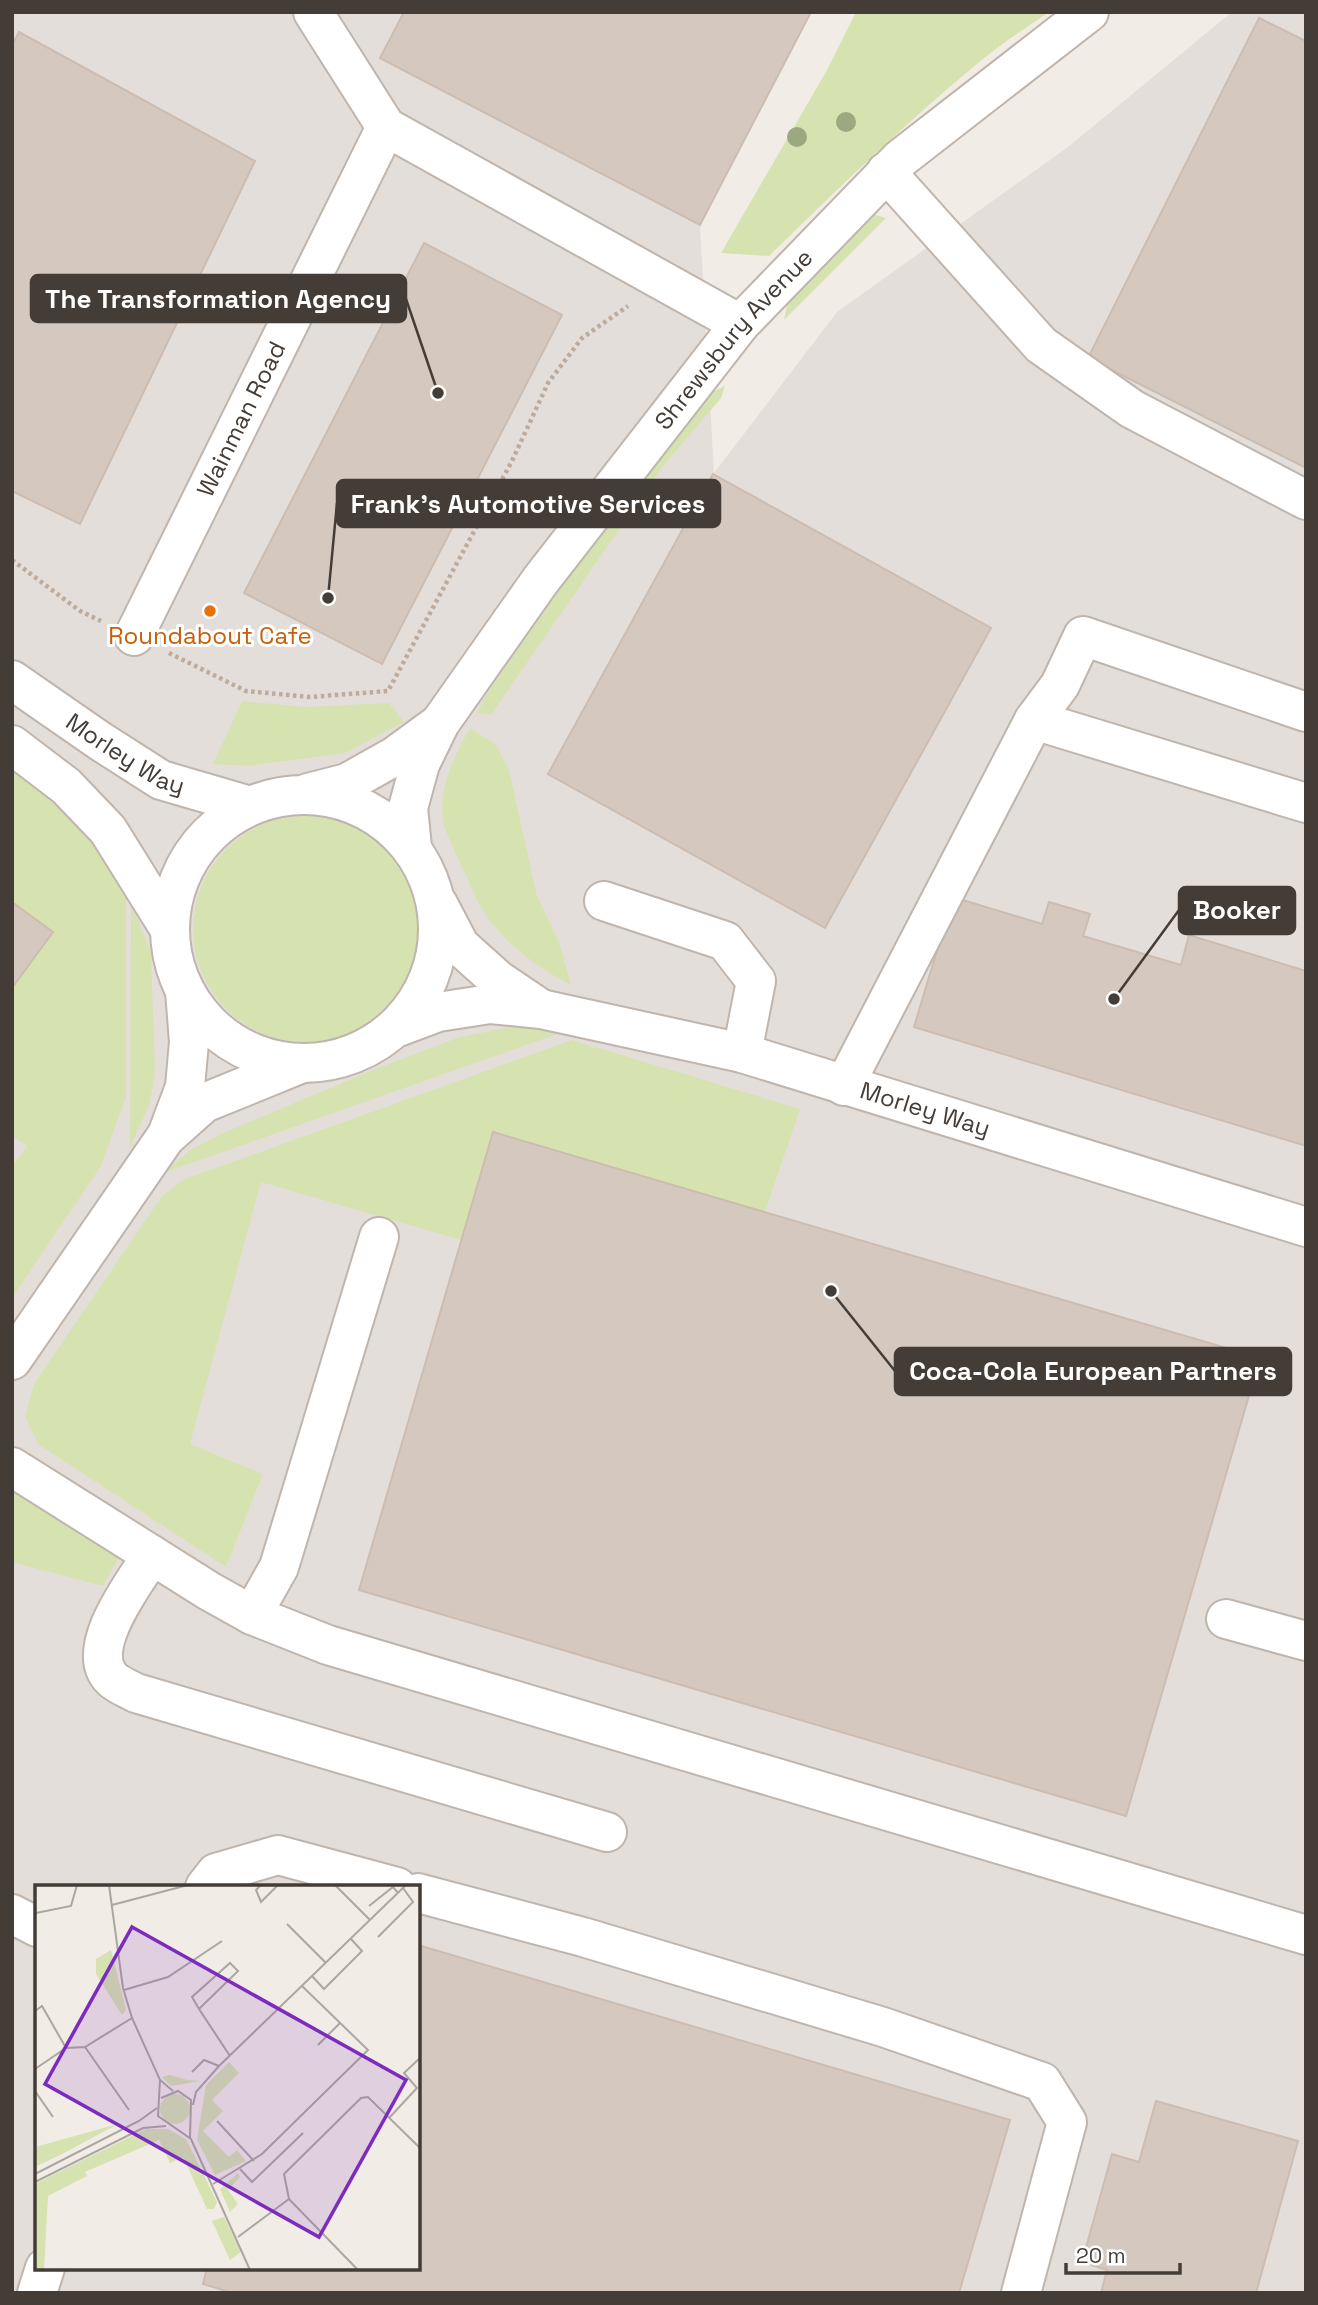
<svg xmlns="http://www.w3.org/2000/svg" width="1318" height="2305" viewBox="0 0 1318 2305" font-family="'Space Grotesk',sans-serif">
	<rect width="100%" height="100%" fill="#f2ece6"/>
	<path fill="#e4dedb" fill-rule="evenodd" d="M12,12h799l-111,213 14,248 123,-161 231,-165 164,-135h74v2281h-1294zM37,1887h381v381h-381z"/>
	<g fill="#d6e3b1">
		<path d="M856,12h193c-22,15 -45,30 -66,47 -75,61 -144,129 -214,197l-48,-3 106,-183z"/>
		<path d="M873,214l13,4 -102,102 5,-24z"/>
		<path d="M725,386l-4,12 -61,72 -169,245 -14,-2 9,-18 103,-148 109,-148z"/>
		<path d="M242,701l64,6 83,-4 15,19 -59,31 -97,13 -35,-2z"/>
		<path d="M470,728l26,17 13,25 28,126 22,46 12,43c-33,-17 -69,-43 -89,-76 -8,-14 -14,-30 -21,-44 -6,-14 -15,-30 -18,-45 -5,-32 12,-65 27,-92z"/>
		<path d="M12,769l61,43 53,83v202l-25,69 -89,132v-132l15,-20 -15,-10v-148l41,-55 -41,-31z"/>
		<circle cx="306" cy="929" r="113"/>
		<path d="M131,903l20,50 4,119 -5,31 -20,45z"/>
		<path d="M520,1025l49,5 -406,143 29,-24 29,-15 154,-65 85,-32z"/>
		<path d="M572,1040l228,69 -35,103 -272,-80 -32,108 -200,-58 -71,262 73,30 -37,93 -188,-123 -13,-27 9,-33 128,-188 23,-17z"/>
		<path d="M12,1492l107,65 -16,29 -91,-24z"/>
	</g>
	<g fill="#d5c9bf" stroke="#cdbcb0" stroke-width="2">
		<path d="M404,12h407l-111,213 -320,-167z"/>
		<path d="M1259,18l47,23v427l-218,-110z"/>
		<path d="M19,32l236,129 -175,363 -68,-33v-446z"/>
		<path d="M424,243l138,72 -180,349 -138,-71z"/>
		<path d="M713,474l278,154 -166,300 -277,-154z"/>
		<path d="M953,897l89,27 7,-22 41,12 -7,22 98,29 8,-30 117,36v175l-392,-119z"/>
		<path d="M12,902l41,30 -41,56z"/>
		<path d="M493,1132l767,226 -134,458 -767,-226z"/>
		<path d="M418,1945l592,175 -51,173h-726l-30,-9 4,-16h211z"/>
		<path d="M1156,2101l142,40 -42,152h-155l6,-23 -25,-8 30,-108 27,8z"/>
	</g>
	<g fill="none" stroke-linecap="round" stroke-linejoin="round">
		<defs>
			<g id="minor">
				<path d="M313,12l73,115 354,197"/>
				<path d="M886,172l155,173 91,64 174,91"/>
				<path id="s1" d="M134,636l252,-509"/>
				<path id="s2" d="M12,680l88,61 61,39 89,26"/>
				<path d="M1306,712l-223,-76 -23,49 -26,35 272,83"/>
				<path d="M12,745l54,41 42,44 61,98"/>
				<path d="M308,793l39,-10 48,-27 41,-30"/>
				<circle cx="304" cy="929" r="134"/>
				<path id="s3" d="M412,847l-4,-39 12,-44 20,-41 100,-142 200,-257 160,-165 189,-147"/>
				<path d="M604,901l121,40 31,40 -14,72"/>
				<path d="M438,904l22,42 38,34 40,27"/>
				<path id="s4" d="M398,1027l40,-15 52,-8 51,5 201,44 564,174"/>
				<path d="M844,1086l190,-366"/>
				<path d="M168,1135l36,-32 96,-39"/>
				<path d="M12,1360l155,-225 18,-48 4,-45 -4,-51"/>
				<path d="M12,1467l197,124 43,24 76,30 978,290"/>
				<path d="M152,1555c-17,27 -70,94 -40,124 6,6 17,10 24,14l471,139"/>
				<path d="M252,1615l27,-48 100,-330"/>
				<path d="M1226,1619l80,22"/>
				<path d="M205,1887l11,-14 62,-18 119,32"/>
				<path d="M418,1893l165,44 300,90 159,55 25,40 -46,171"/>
				<path d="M12,1914l25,13"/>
				<path d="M37,2293l8,-25"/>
			</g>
		</defs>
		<use href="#minor" stroke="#bfb5ac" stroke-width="42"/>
		<g stroke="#bdab9b" stroke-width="4.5" stroke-dasharray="3.5 3.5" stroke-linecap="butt">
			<path d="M12,560l68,51 21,10"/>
			<path d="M169,653l77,38 64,6 78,-6 124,-230 36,-78 34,-45 46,-32"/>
		</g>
		<use href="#minor" stroke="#fff" stroke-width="38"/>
	</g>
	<g fill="#9ba880">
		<circle cx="846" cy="122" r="10"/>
		<circle cx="797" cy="137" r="10"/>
	</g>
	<circle fill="#e8710a" stroke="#fff" stroke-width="2.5" cx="210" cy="611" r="7"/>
	<g text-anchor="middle" stroke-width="6" stroke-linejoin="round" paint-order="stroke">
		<g font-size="24" fill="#443c36" stroke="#fff">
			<text dy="8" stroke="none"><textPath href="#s3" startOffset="614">Shrewsbury Avenue</textPath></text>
			<text dy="8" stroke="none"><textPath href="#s1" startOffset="242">Wainman Road</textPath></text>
			<text dy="8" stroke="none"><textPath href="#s2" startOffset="136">Morley Way</textPath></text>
			<text dy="8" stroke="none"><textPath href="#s4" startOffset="544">Morley Way</textPath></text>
		</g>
		<g font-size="24" fill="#c56008" stroke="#fff">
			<text x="210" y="644">Roundabout Cafe</text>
		</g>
	</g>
	<g transform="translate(35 1885)">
		<rect width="385" height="385" fill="#f2ece6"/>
		<path d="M76,65l15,60 -4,5 -26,-41v-15zM194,177l10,11 -27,27 11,11 -20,20 26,26 8,-7 9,11 -31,14 -18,-35 9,-55zM135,190l17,5 13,1 -29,5 -9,-9zM125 224a15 15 0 1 1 30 0a15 15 0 1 1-30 0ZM83,239l-52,28 -31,15v-20zM111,244h22l18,10 31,63 -3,7h-7l-24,-52 -13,6 -11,-23 -74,32 2,4 -39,20 -4,74h-9v-86zM203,288l2,4 -12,13 10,14 -8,8 -10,-23zM189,332l17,35 -11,8 -18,-39z" fill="#d6e3b1"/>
		<path fill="none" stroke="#aca6a0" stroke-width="2" d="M74,0l14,103 9,30 28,62 13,11M226,0l-5,5 5,12 17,-17M300,0l35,35M77,20l76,-20M334,21l24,-19 5,6M1,28l35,-7 6,-21M252,39l39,39M343,52l35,-35 -10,-14M195,78l8,8 -39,38 -7,-12zM277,91l12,13 38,-38 -11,-12M89,105l44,-13 54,-36M164,124l31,47M0,126l7,-5 24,42M283,160l22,-22M50,162l44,63M0,184l31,-21 19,-1 47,-29M157,187l12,-12 15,6M125,195l-2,36 33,23 59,131M0,206l18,26M126,213l17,-7 13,9 -1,38M158,220l3,-13 23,-26 187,-181M354,233l28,-30 -13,-15 16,-15M182,236l37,40M205,284l12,13 51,-49M0,289l104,-53 18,-13M0,297l108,-54 23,-2M178,299l49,-30 106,-104 -66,-64M254,314l-5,-25 77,-76 7,-1 52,51M203,352l51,-38 69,71"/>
		<path fill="#7b2cbf" fill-opacity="0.15" stroke="#7b2cbf" stroke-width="3.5" d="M97,42l274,153 -87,157 -274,-153z"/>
		<rect width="385" height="385" fill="none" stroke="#443c36" stroke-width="3.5"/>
	</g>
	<path fill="none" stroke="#443c36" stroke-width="2.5" d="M438 393L406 299M328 598L337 503M1114 999L1179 910M831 1291L895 1371"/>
	<g fill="#443c36" stroke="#fff" stroke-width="2.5">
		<circle cx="438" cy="393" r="7"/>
		<circle cx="328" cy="598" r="7"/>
		<circle cx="1114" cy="999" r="7"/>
		<circle cx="831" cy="1291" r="7"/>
	</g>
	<g fill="#443c36" stroke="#443c36" stroke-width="2.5">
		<rect x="31" y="275" width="375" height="47" rx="7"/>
		<rect x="337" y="480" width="383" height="47" rx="7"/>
		<rect x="1179" y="887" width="116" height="47" rx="7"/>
		<rect x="895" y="1348" width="396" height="47" rx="7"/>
	</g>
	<g font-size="26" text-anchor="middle" font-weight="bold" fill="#fff">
		<text x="218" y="308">The Transformation Agency</text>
		<text x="528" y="513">Frank's Automotive Services</text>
		<text x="1237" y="919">Booker</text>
		<text x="1093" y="1380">Coca-Cola European Partners</text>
	</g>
	<rect width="1318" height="2305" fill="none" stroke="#443c36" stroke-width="28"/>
	<path d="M1066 2263v10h114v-10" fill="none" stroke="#443c36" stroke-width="3.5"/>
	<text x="1076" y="2263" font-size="21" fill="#443c36" stroke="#ffffff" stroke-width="5" paint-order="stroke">20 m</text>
</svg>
